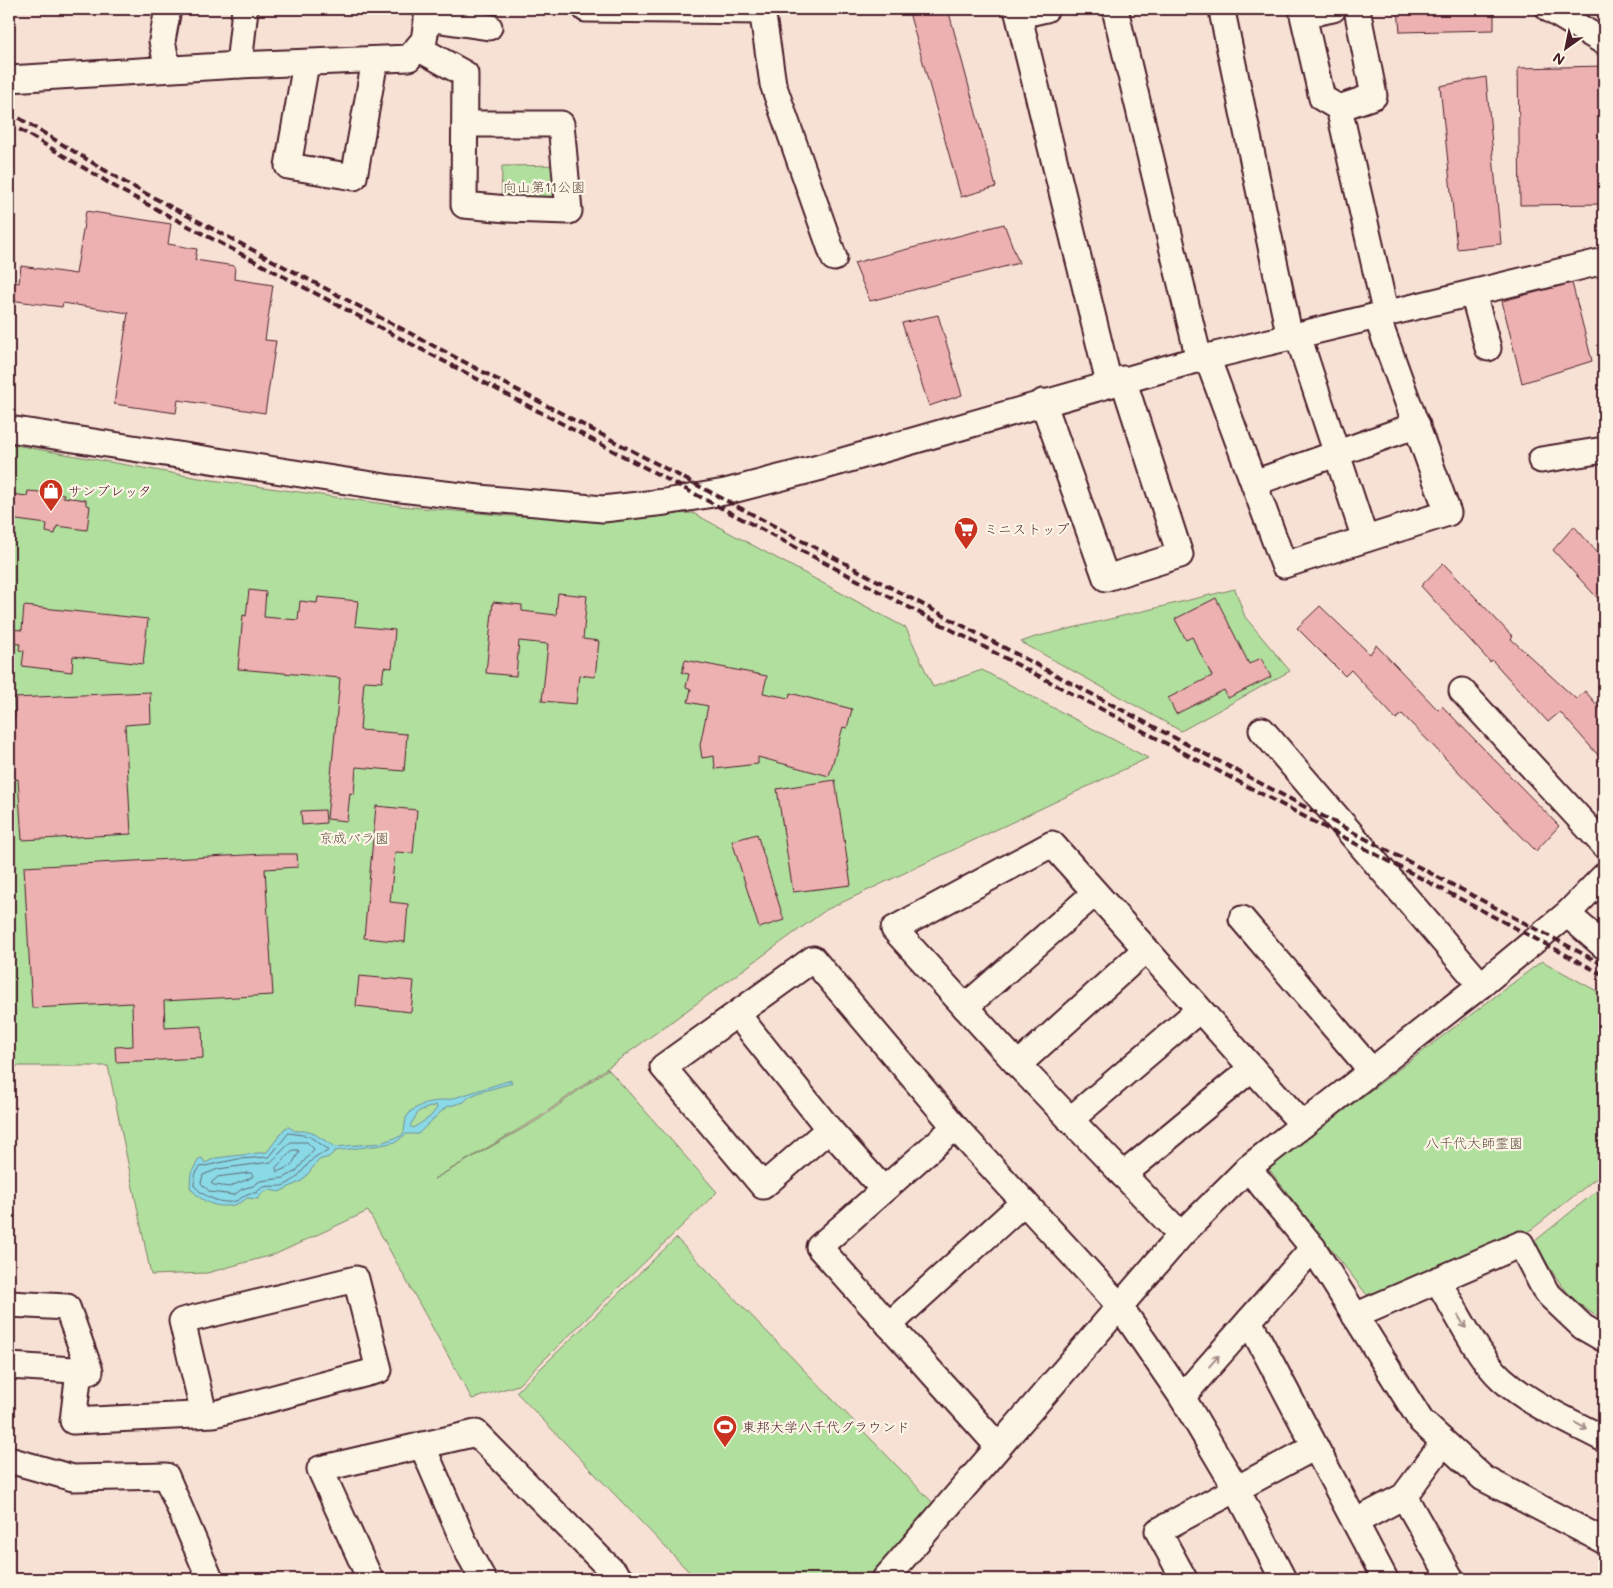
<svg xmlns="http://www.w3.org/2000/svg" width="1613" height="1588" viewBox="0 0 1613 1588" font-family="Mali,'Klee One',sans-serif">
	<rect width="100%" height="100%" fill="#f7e1d5"/>
	<filter id="ink" filterUnits="userSpaceOnUse"><feTurbulence type="fractalNoise" baseFrequency=".02" numOctaves="2"/><feDisplacementMap in="SourceGraphic" scale="10" xChannelSelector="R" yChannelSelector="G"/><feConvolveMatrix kernelMatrix="1 2 1 2 8 2 1 2 1" color-interpolation-filters="sRGB"/></filter>
	<g filter="url(#ink)">
		<g fill="#b1df9e" stroke="#7e7f64">
			<path d="M565,165l4,46 -68,-2 1,-43z"/>
			<path d="M9,444l196,35 195,27 111,10 93,1 89,-4 213,115 27,59 49,-17 166,88 -322,152 -288,208 -104,61 104,-59 70,-51 109,123 -199,193 -46,14 -104,-188 -92,43 -69,19 -56,2 -43,-209h-99z"/>
			<path d="M1235,589l10,28 45,54 -109,60 -160,-89 14,-5z"/>
			<path d="M1542,961l62,34v177l-78,62 -159,61 -99,-127z"/>
			<path d="M1604,1185v135c-36,-18 -51,-45 -69,-79z"/>
			<path d="M676,1238l258,266 -68,75h-170l-180,-187z"/>
		</g>
		<path fill="#89d9e6" stroke="#708f9b" fill-rule="evenodd" d="M511,1080l1,3 -32,9 -11,5 -5,5 -18,5 -28,27h-12l-10,8 -15,3 -46,6 -6,6 -10,3 -17,21 -23,11 -9,-2 -7,2 -5,7 -11,-1c-17,15 -45,8 -57,-11l1,-14 8,-14 3,-1 3,5 11,-5 51,-6 18,-24 4,-1 6,4h15l25,16 45,-4 21,-7 3,-4 2,-14 5,-7 14,-8 26,-4zM436,1105l1,3 -7,9 -17,11 -3,-2 9,-15z"/>
		<g fill="none" stroke-linecap="round" stroke-linejoin="round">
			<g stroke="#636976" stroke-width="1">
				<path d="M289,1133l20,3 20,14c-4,4 -9,3 -14,7 -11,9 -14,20 -28,27 -12,6 -21,-3 -31,9 -10,-1 -11,3 -18,7 -13,7 -37,-4 -44,-15l1,-10 5,-8 38,-8 31,-2z"/>
				<path d="M291,1142h16l7,7 -18,22 -12,7 -24,3 -7,5 -11,3 -8,6 -24,-3 -9,-9 2,-8 15,-6 53,-7z"/>
				<path d="M293,1150h5l1,2 -8,14 -14,6 -1,-4z"/>
				<path d="M251,1173l2,3c-5,5 -16,6 -23,11l-16,-2 -3,-2 7,-6z"/>
			</g>
		</g>
		<g fill="#ecb1b0" stroke="#4a1f2b">
			<path d="M908,9h40l48,178 -35,10z"/>
			<path d="M1398,9h96v21l-94,2z"/>
			<path d="M1604,66v138l-84,1 -2,-137z"/>
			<path d="M1486,77l15,167 -44,5 -17,-163z"/>
			<path d="M86,211l85,13 -3,20 29,5 -2,11 40,6 -1,13 39,6 -8,55 11,1 -11,72 -87,-13 -2,13 -62,-9 14,-91 -65,-10 -1,4 -53,-7v-19l10,2 2,-17 55,8z"/>
			<path d="M1004,224l15,39 -149,38 -16,-38z"/>
			<path d="M1572,283l20,78 -70,22 -20,-82z"/>
			<path d="M938,315l24,80 -33,11 -27,-83z"/>
			<path d="M28,491l36,3 -1,3 23,3v5l4,1 -3,24 -30,-4 -2,8 -9,-2 1,-8 -38,-5 2,-25 16,2z"/>
			<path d="M1574,526l30,34v45l-51,-55z"/>
			<path d="M1443,563l70,74 -2,2 65,60 9,-8 19,22v49l-44,-50 -12,10 -56,-62 -2,2 -69,-76z"/>
			<path d="M249,590l17,2 -2,25 34,3 2,-19 17,2 1,-6 40,4 -3,25 40,4 -3,38 -8,-1 -2,15 -18,-1 -4,49 47,4 -3,37 -48,-4 -2,27 -4,-1 -3,28 -20,-2 13,-141 -102,-9 5,-54 3,1z"/>
			<path d="M558,593l29,3 -4,43 16,2 -4,36 -16,-2 -3,29 -34,-3 6,-57 -29,-3 -3,35 -30,-3 7,-71 29,3v6l34,4z"/>
			<path d="M1216,598l33,66 12,-6 10,19 -43,21 -4,-8 -48,24 -8,-16 44,-22 -20,-39 -6,3 -11,-21z"/>
			<path d="M24,606l124,13 -5,45 -70,-8 -1,16 -50,-6 2,-15 -5,-1 1,-6 -11,-1v-14l13,1z"/>
			<path d="M1320,606l50,48 6,-9 62,65 4,-4 117,120 -23,25 -134,-137 -6,5 -45,-49 -6,6 -48,-48z"/>
			<path d="M685,660l82,16 -4,17 26,5 1,-5 62,16 -5,19 -4,-1 -14,49 -71,-19v7l-43,5 -1,-13 -12,2 -2,-13 8,-39 -20,-4 3,-13 -5,-2 3,-13 -7,-1z"/>
			<path d="M150,692l1,31 -26,2 6,109 -109,6 -4,-61 -5,1 -4,-62h6l-1,-20z"/>
			<path d="M835,780l16,105 -58,7 -16,-103z"/>
			<path d="M376,806l41,4 -4,43 -18,-1 -5,50 18,2 -3,38 -41,-4z"/>
			<path d="M325,810l1,13 -24,2 -1,-14z"/>
			<path d="M757,834l27,86 -25,8 -27,-87z"/>
			<path d="M264,854h33l1,13 -33,2 8,126 -109,6 1,27 37,-2 1,32 -87,4 -1,-15 18,-1 -1,-43 -100,5 -8,-141z"/>
			<path d="M359,976l55,5 -3,31 -55,-6z"/>
		</g>
		<g fill="none" stroke-linecap="round" stroke-linejoin="round">
			<defs>
				<g id="minor">
					<path d="M168,9l-6,32 6,28"/>
					<path d="M586,9l176,2"/>
					<path d="M762,9l11,75 61,174"/>
					<path d="M1017,9l92,374"/>
					<path d="M1115,9l84,350"/>
					<path d="M1333,9l-30,6 19,83 17,10 47,207"/>
					<path d="M1549,9l55,33"/>
					<path d="M1019,15l27,-6"/>
					<path d="M1223,16l67,322"/>
					<path d="M427,18l62,9"/>
					<path d="M418,48l47,26 -1,131 43,4 62,2 -8,-87h-96"/>
					<path d="M306,63l-18,103 66,11 21,-117"/>
					<path d="M239,65l6,-56"/>
					<path d="M9,79l230,-14 170,-7 15,-18 5,-31"/>
					<path d="M1339,108l35,-12 -17,-87"/>
					<path d="M1473,293l15,55"/>
					<path d="M1298,336l67,203"/>
					<path d="M1207,357l77,208 164,-52 -71,-196"/>
					<path d="M1043,402l63,176 74,-23 -57,-176"/>
					<path d="M9,429l383,59 87,10 124,11 62,-7 60,-10 93,-24 381,-109 405,-98"/>
					<path d="M1541,460l63,-10"/>
					<path d="M1254,483l163,-58"/>
					<path d="M1462,691l142,154"/>
					<path d="M1262,730l219,255"/>
					<path d="M1567,914l37,32"/>
					<path d="M1242,919l129,151"/>
					<path d="M965,1007l130,-114"/>
					<path d="M737,1014l92,115 54,60"/>
					<path d="M1018,1065l127,-115"/>
					<path d="M1070,1120l129,-110"/>
					<path d="M955,1127l-136,120 179,199"/>
					<path d="M829,1129l-66,57 -100,-119 150,-108 142,168 164,178 63,92 54,91 47,91"/>
					<path d="M1248,1168l65,80 108,173 62,57 121,63"/>
					<path d="M1123,1175l129,-107"/>
					<path d="M1181,1235l-163,-170 -124,-136 158,-85 251,281"/>
					<path d="M1437,1280c19,30 39,75 65,99 29,26 68,42 102,60"/>
					<path d="M9,1304l58,3 23,64 -81,-5"/>
					<path d="M1355,1316l166,-72 25,48 37,35 21,12"/>
					<path d="M1249,1321l136,258"/>
					<path d="M889,1325l135,-123"/>
					<path d="M79,1371l-6,50 141,-7 165,-44 -23,-91 -174,42 22,93"/>
					<path d="M1182,1397l131,-149"/>
					<path d="M422,1445l47,109 14,25"/>
					<path d="M9,1460l64,18 93,-2 44,103"/>
					<path d="M1404,1496l47,83"/>
					<path d="M1355,1522l49,-26 39,-53"/>
					<path d="M370,1579l-50,-110 156,-36 144,146"/>
					<path d="M885,1579l296,-344 67,-67 233,-183 86,-71 37,-38"/>
					<path d="M1184,1579l-26,-48 157,-84"/>
				</g>
			</defs>
			<use href="#minor" stroke="#4a1f2b" stroke-width="29"/>
			<use href="#minor" stroke="#fcf5e5" stroke-width="25"/>
			<g stroke="#4a1f2b" stroke-width="4" stroke-dasharray="8 4" stroke-linecap="butt">
				<path d="M9,112l117,71 1478,782"/>
				<path d="M9,123l115,69 1480,783"/>
			</g>
		</g>
		<defs><path id="oneway-shaft" d="M-6 0H5M1.5-3L5.5 0L1.5 3" fill="none" stroke-width="1.6" stroke-linecap="round" stroke-linejoin="round" transform="scale(1.25)"/></defs>
		<g stroke="#a38a88">
			<use href="#oneway-shaft" transform="translate(1462 1322) rotate(59)"/>
			<use href="#oneway-shaft" transform="translate(1214 1361) rotate(-49)"/>
			<use href="#oneway-shaft" transform="translate(1581 1426) rotate(28)"/>
		</g>
	</g>
	<defs>
		<symbol id="shop-pin" viewBox="-11 -11 22 30"><path d="M0 17L-7.5 6A9.5 9.5 0 1 1 7.5 6Z" fill="#c8321e" stroke="#fcf5e5"/><path d="M-5-2.5h2.3a2.7 3.5 0 0 1 5.4 0H5L5.5 6h-11ZM-1.5-2.5h3a1.5 2.3 0 0 0-3 0Z" fill="#fff"/></symbol>
		<symbol id="supermarket-pin" viewBox="-11 -11 22 30"><path d="M0 17L-7.5 6A9.5 9.5 0 1 1 7.5 6Z" fill="#c8321e" stroke="#fcf5e5"/><path d="M-6-5.5h2.5l.6 2H6L4.5 2H-2.5L-4.4-4H-6ZM-1.5 3.2a1.3 1.3 0 1 0 .1 0ZM3 3.2a1.3 1.3 0 1 0 .1 0Z" fill="#fff"/></symbol>
		<symbol id="stadium-pin" viewBox="-11 -11 22 30"><path d="M0 17L-7.5 6A9.5 9.5 0 1 1 7.5 6Z" fill="#c8321e" stroke="#fcf5e5"/><path d="M0-5a6.5 5 0 1 0 0 10a6.5 5 0 1 0 0-10ZM-3.5-1.8h7v3.6h-7Z" fill="#fff"/></symbol>
	</defs>
	<g fill-rule="evenodd">
		<use href="#shop-pin" x="37" y="477" width="28" height="38"/>
		<use href="#supermarket-pin" x="952" y="515" width="28" height="38"/>
		<use href="#stadium-pin" x="711" y="1413" width="28" height="38"/>
	</g>
	<g text-anchor="middle" stroke-width="4.5" stroke-linejoin="round" paint-order="stroke">
		<g font-size="14" fill="#644f48" stroke="#fcf5e5">
			<text x="544" y="192">向山第11公園</text>
			<text x="354" y="843">京成バラ園</text>
			<text x="1474" y="1148">八千代大師霊園</text>
		</g>
		<g font-size="14" fill="#4a1f2b" stroke="#fcf5e5" text-anchor="start">
			<text x="68" y="496">サンブレッタ</text>
			<text x="984" y="534">ミニストップ</text>
			<text x="742" y="1432">東邦大学八千代グラウンド</text>
		</g>
	</g>
	<rect width="1613" height="1588" fill="none" stroke="#fcf5e5" stroke-width="30"/>
	<rect x="15" y="15" width="1583" height="1558" fill="none" stroke="#4a1f2b" stroke-width="2" filter="url(#ink)"/>
	<g transform="translate(1566 48) rotate(213)" stroke="#fcf5e5" stroke-width="4" paint-order="stroke">
	<path d="M0-4L9 19L0 12L-9 19Z" fill="#4a1f2b"/>
	<text y="-8" font-size="14" font-weight="bold" text-anchor="middle" fill="#4a1f2b">N</text>
	</g>
</svg>
